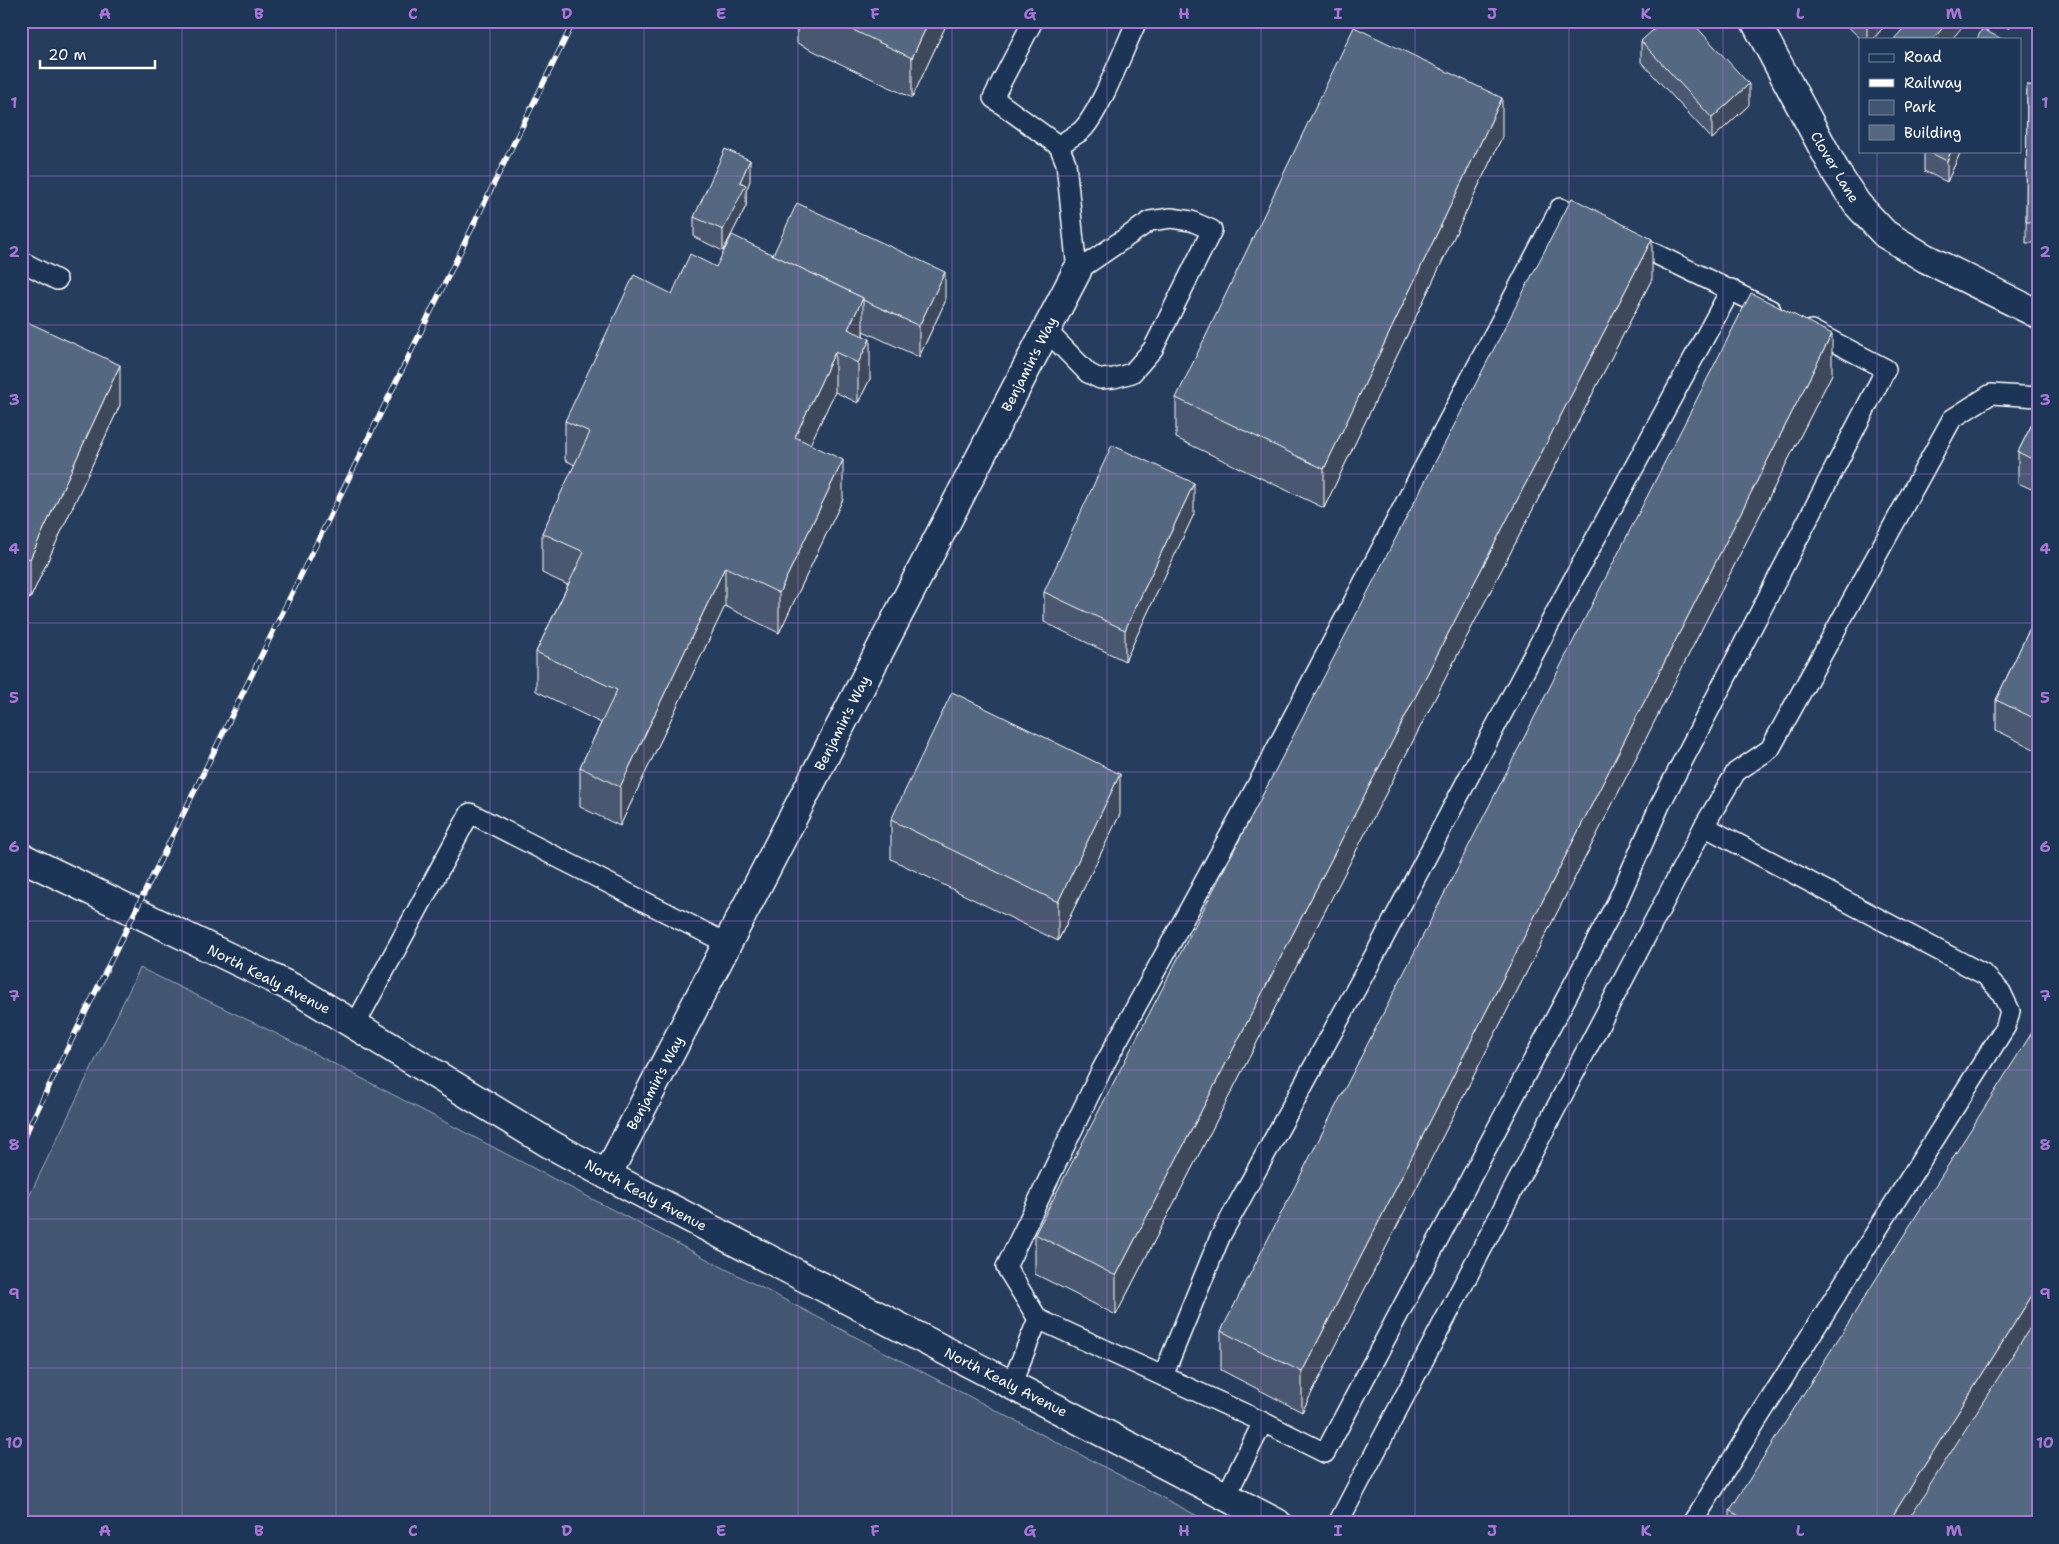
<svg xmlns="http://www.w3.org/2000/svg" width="2059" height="1544" viewBox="0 0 2059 1544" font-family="'Shantell Sans',sans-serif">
	<rect width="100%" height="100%" fill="#263d5e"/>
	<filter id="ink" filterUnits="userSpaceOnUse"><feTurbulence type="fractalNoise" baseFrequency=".02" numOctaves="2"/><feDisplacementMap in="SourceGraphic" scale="10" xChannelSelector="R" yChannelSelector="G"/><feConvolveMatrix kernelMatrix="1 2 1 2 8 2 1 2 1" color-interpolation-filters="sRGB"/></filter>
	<g filter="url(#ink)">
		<path fill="#425672" stroke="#a0aab8" d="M140,968l137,66 934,489h-1190v-310z"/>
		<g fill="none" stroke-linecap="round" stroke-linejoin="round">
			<defs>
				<g id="lane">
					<path d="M1033,21l-40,77 66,48 7,17 11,108 73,-50 21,-3 20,3 21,9 -59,119 -21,24 -18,5 -14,1 -12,-6 -41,-42"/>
					<path d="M1059,146c7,-6 15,-10 22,-15 18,-16 44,-85 56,-110"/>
					<path d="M1629,241l142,69"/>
					<path d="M21,261l36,19"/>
					<path d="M1704,826l32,-54 34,-23 182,-330 39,-25 47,3"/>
					<path d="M355,1025l115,-212 258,131"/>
					<path d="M1038,1319l225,103"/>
					<path d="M1163,1376l57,-139 159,-290 189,-358 163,-300"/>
					<path d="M1011,1385l27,-66 -32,-52 96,-198 160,-293 298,-568 29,13"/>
					<path d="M1226,1496l37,-74 62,31 292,-551 43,-97 226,-436 -75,-39"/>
					<path d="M1338,1523l366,-697 281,149 16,17 9,19 -4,15 -314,497"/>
				</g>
				<g id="street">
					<path d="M1755,21l82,153 20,30 28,30 40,24 113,56"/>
					<path d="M607,1175l470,-904"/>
				</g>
				<path id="secondary" d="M21,857l276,133 253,154 57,31 670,348"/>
			</defs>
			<use href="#lane" stroke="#fff" stroke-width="22"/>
			<use href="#street" stroke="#fff" stroke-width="31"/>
			<use href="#secondary" stroke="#fff" stroke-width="31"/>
			<use href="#lane" stroke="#1d3557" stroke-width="19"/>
			<use href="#street" stroke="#1d3557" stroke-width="28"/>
			<use href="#secondary" stroke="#1d3557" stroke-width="28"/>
			<defs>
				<path id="rail" d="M21,1143l553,-1122"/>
			</defs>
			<use href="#rail" stroke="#fff" stroke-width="5.5"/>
			<use href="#rail" stroke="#1d3557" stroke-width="4" stroke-dasharray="11" stroke-linecap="butt"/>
		</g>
		<g fill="#49596f" stroke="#fff">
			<path d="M797,21h151l-36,77 -115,-55z"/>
			<path d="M1842,21h47l-16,18h-12z"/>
			<path d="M2000,21h16l-7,8z"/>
			<path d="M1641,41l108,64 -37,34 -71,-77z"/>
			<path d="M2027,85l11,1v157h-12z"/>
			<path d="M1502,137l-178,371 -148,-70v-40z"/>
			<path d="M1924,151h37l-14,31 -23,-11z"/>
			<path d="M750,181l-4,10v15l-23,45 -29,-14v-20z"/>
			<path d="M773,255l172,47 -26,55 -56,-26v5l7,43 -12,24 -23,-11 -25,52 33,55 -64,134 -54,-27 -105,220 -40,-19v-40l21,-44 -65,-32v-39l32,-67 -26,-12v-40l33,-68 -10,-5v-39l107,-127 44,-27z"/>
			<path d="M1652,279l-536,1036 -81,-41v-40z"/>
			<path d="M21,319l99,86 -90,194 -9,-4z"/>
			<path d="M1832,374l-530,1038 -81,-42v-39z"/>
			<path d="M2038,412v80l-20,-9v-31z"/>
			<path d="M1194,514l-69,147 -81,-39v-30z"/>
			<path d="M2038,611v140l-42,-21v-30z"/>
			<path d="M1120,814l-62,127 -167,-82v-39z"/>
			<path d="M1730,1510l308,13h-308z"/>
		</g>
		<g fill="#3c485a" stroke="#fff">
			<path d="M929,21h19l-36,77v-40z"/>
			<path d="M1870,21h19l-16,18h-6v-15z"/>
			<path d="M1949,21h18l-15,18h-19z"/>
			<path d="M2009,21h7l-7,8z"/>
			<path d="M1749,84v21l-37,34v-21z"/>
			<path d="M1502,98v39l-178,371v-39z"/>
			<path d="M1951,151h10l-14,31v-21z"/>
			<path d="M750,160v21l-4,10v15l-23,45v-21l17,-48z"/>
			<path d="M1652,239v40l-536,1036v-39z"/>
			<path d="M945,272v30l-26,55v-31z"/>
			<path d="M863,298v40l-15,-9z"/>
			<path d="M1832,334v40l-530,1038v-40z"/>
			<path d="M870,339v40l-12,24v-40z"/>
			<path d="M835,352v40l-40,84v-39z"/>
			<path d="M120,365v40l-90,194v-40z"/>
			<path d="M843,460v39l-64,134v-40z"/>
			<path d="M1194,483v31l-69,147v-31z"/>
			<path d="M725,567v39l-105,220v-39z"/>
			<path d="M1120,774v40l-62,127v-39z"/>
			<path d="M2038,1286v31l-130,206h-20z"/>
		</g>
		<g fill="#556781" stroke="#fff">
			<path d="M834,21h95l-17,37z"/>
			<path d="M1663,21h28l58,63 -37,34 -71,-77z"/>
			<path d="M1910,21h39l-16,18h-39z"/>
			<path d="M1354,27l148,71 -178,371 -148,-71z"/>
			<path d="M1982,29l20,10h-25z"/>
			<path d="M2027,85l11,1v136h-12z"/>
			<path d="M725,149l25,11 -10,22 6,3 -23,45 -29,-13z"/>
			<path d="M1927,151h24l-4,10z"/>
			<path d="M1572,198l80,41 -536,1037 -81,-42z"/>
			<path d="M797,203l148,69 -26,54 -56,-26v-2l-90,-43z"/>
			<path d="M732,235l131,63 -15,31 22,10 -12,24 -23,-11 -40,85 48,23 -64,133 -54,-26 -105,220 -40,-20 37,-77 -81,-38 48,-100 -42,-19 48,-101 -25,-11 69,-146 38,19 18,-40 26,13z"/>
			<path d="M1751,293l81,41 -530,1038 -81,-41z"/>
			<path d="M21,319l99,46 -90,194 -9,-4z"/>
			<path d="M2038,412v50l-20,-10z"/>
			<path d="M1112,445l82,38 -69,147 -81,-38z"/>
			<path d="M2038,611v109l-42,-20z"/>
			<path d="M952,692l168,82 -62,128 -167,-82z"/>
			<path d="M2038,1023v263l-150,237h-139l-19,-13z"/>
			<path d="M2038,1315v208h-132z"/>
		</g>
	</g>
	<path fill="none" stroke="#a976d5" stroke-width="1" stroke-opacity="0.55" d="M182,21v1502M336,21v1502M490,21v1502M644,21v1502M798,21v1502M952,21v1502M1107,21v1502M1261,21v1502M1415,21v1502M1569,21v1502M1723,21v1502M1877,21v18M1877,151v1372M21,176h2017M21,325h2017M21,474h2017M21,623h2017M21,772h2017M21,921h2017M21,1070h2017M21,1219h2017M21,1368h2017"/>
	<g text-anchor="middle" stroke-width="5" stroke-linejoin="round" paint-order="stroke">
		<g font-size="14" fill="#fff" stroke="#1d3557">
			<text transform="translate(1835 167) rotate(59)" y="5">Clover Lane</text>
			<text transform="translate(1029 364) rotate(-63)" y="5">Benjamin's Way</text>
			<text transform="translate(842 723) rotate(-63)" y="5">Benjamin's Way</text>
			<text transform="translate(269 979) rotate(27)" y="5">North Kealy Avenue</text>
			<text transform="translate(655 1083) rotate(-62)" y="5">Benjamin's Way</text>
			<text transform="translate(646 1195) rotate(28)" y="5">North Kealy Avenue</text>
			<text transform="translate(1006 1382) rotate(27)" y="5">North Kealy Avenue</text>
		</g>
	</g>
	<rect width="2059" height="1544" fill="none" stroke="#1d3557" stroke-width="55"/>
	<rect x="1859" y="38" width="162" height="115" fill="#1d3557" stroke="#77869a"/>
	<rect x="1869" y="54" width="25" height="8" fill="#1d3557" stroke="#77869a"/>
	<text x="1904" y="62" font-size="15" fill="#ffffff">Road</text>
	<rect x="1869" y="79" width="25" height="8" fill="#ffffff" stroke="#77869a"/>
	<text x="1904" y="88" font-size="15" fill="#ffffff">Railway</text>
	<rect x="1869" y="100" width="25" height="15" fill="#425672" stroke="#77869a"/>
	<text x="1904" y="112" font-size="15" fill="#ffffff">Park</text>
	<rect x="1869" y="125" width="25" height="15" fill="#556781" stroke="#77869a"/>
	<text x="1904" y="138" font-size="15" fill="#ffffff">Building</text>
	<path d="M40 60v8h115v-8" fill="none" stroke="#ffffff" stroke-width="2.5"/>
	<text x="48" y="60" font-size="15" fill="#ffffff" stroke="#1d3557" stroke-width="4" paint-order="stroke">20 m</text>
	<rect x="28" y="28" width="2004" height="1488" fill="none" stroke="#a976d5" stroke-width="2"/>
	<g font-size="16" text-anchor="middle" font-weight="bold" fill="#a976d5">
		<text x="105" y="19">A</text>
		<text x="259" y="19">B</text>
		<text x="413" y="19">C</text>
		<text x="567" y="19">D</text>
		<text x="721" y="19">E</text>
		<text x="875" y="19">F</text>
		<text x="1030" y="19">G</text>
		<text x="1184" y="19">H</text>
		<text x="1338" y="19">I</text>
		<text x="1492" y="19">J</text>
		<text x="1646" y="19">K</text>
		<text x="1800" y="19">L</text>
		<text x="1954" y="19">M</text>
		<text x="14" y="108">1</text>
		<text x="2045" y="108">1</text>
		<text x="14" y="257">2</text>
		<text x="2045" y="257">2</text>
		<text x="14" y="405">3</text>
		<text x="2045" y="405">3</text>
		<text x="14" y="554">4</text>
		<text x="2045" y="554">4</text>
		<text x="14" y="703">5</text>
		<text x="2045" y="703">5</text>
		<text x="14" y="852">6</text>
		<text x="2045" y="852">6</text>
		<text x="14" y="1001">7</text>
		<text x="2045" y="1001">7</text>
		<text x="14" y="1150">8</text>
		<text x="2045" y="1150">8</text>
		<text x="14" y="1299">9</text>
		<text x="2045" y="1299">9</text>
		<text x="14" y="1448">10</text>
		<text x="2045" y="1448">10</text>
		<text x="105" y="1536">A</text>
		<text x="259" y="1536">B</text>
		<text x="413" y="1536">C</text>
		<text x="567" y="1536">D</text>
		<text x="721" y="1536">E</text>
		<text x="875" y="1536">F</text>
		<text x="1030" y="1536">G</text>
		<text x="1184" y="1536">H</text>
		<text x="1338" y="1536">I</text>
		<text x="1492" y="1536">J</text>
		<text x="1646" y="1536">K</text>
		<text x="1800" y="1536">L</text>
		<text x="1954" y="1536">M</text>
	</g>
</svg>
